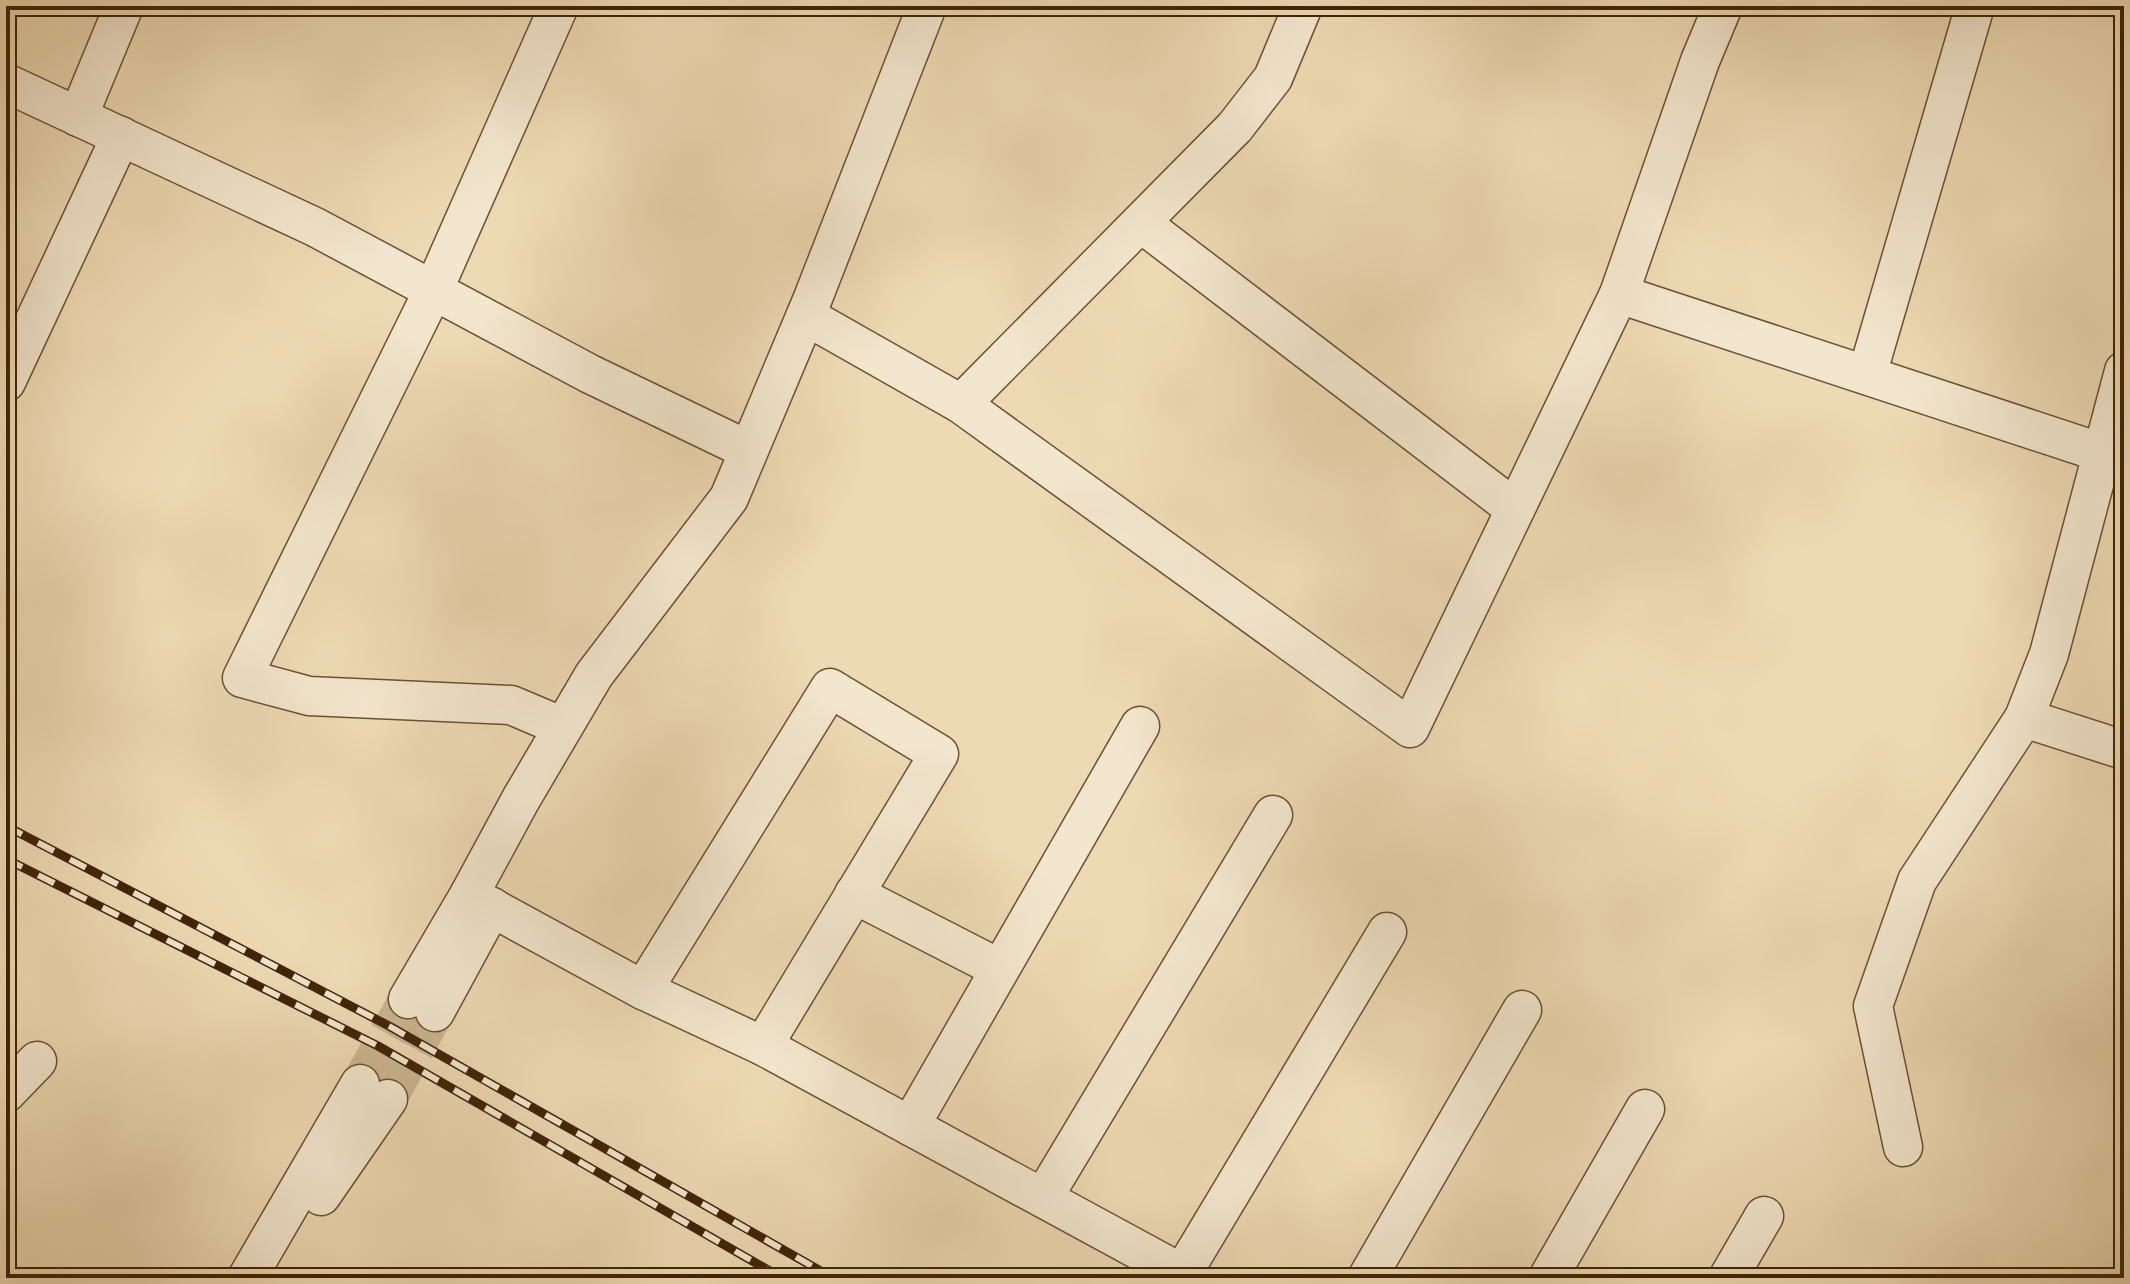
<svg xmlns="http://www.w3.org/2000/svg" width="2130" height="1284" viewBox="0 0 2130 1284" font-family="Vollkorn,serif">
	<rect width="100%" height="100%" fill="#edd9b3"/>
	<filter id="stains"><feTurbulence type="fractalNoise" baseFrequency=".0025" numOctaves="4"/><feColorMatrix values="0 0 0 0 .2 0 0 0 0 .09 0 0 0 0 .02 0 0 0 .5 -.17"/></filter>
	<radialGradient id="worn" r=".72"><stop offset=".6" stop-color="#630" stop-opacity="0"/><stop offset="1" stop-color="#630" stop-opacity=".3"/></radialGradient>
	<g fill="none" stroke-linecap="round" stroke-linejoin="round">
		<g stroke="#cab591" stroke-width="38" stroke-dasharray="38 19" stroke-linecap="butt">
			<path d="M360,1084l48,-85"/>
			<path d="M388,1099l47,-87"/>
		</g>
		<defs>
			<g id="street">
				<path d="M559,6l-126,285 -191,387 67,18 202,9 52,22"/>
				<path d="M6,83l309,144 275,147 158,76"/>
				<path d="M78,117l46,-111"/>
				<path d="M1141,223l374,286"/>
				<path d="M1619,294l505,166"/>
				<path d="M806,316l155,88 449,324 209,-434 81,-233 23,-55"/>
				<path d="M1867,375l108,-369"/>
				<path d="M6,382l115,-246"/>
				<path d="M961,404l274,-277 38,-49 30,-72"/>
				<path d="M2024,718l100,32"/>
				<path d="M854,894l146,75"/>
				<path d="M469,895l174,95 120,56 427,232"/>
				<path d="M643,990l187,-302 109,66 -176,292"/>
				<path d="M408,999l61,-104 52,-96 73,-124 135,-177 84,-200 114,-292"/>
				<path d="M435,1012l57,-105"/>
				<path d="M6,1093l31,-32"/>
				<path d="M910,1126l230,-400"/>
				<path d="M1903,1147l-30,-141 44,-125 107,-163 25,-64 75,-283"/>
				<path d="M321,1196l67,-97"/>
				<path d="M1043,1198l230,-383"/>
				<path d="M1182,1274l205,-342"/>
				<path d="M247,1278l113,-194"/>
				<path d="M1367,1278l155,-268"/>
				<path d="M1548,1278l97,-169"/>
				<path d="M1728,1278l36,-62"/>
			</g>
		</defs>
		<use href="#street" stroke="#6b5132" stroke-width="41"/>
		<use href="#street" stroke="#f3e6ce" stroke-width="38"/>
		<defs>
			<g id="rail">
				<path d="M6,826l383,200 444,252"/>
				<path d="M6,859l372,187 404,232"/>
			</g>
		</defs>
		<use href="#rail" stroke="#402407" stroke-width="9"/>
		<use href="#rail" stroke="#f3e6ce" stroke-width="6" stroke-dasharray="18" stroke-linecap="butt"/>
	</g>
	<rect width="2130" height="1284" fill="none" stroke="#edd9b3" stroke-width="32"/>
	<rect x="8" y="8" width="2114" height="1268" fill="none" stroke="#402407" stroke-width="4"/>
	<rect x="16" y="16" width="2098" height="1252" fill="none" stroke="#402407" stroke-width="2"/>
	<rect width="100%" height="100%" filter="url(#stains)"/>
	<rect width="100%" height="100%" fill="url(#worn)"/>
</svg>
